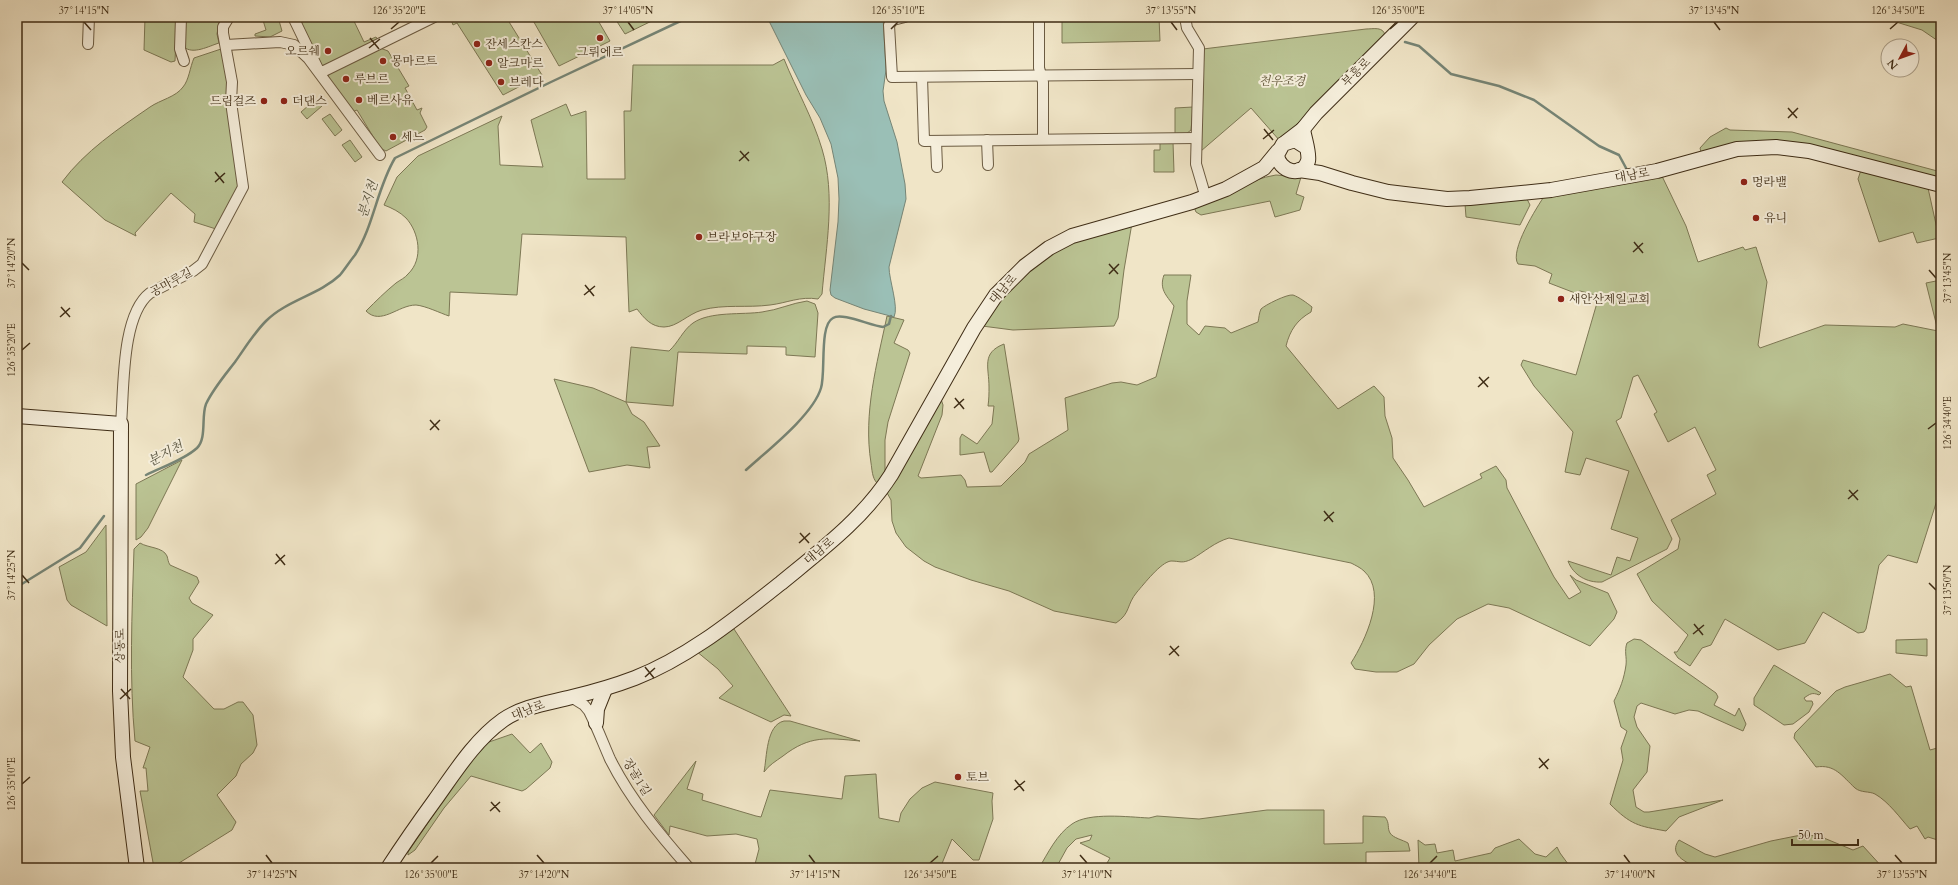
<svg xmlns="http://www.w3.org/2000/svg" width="1958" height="885" viewBox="0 0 1958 885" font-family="Cardo,'Noto Serif KR',serif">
	<rect width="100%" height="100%" fill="#f0e5c7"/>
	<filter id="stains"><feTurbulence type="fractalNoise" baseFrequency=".005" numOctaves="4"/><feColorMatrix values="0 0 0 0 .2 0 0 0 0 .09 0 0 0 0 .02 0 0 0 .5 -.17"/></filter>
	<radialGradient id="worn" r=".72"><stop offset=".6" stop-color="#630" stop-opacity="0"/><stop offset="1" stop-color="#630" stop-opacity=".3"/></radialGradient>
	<g fill="#bbc494" stroke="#7d7855">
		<path d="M145,17h32l-2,44 -4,1 -27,-12z"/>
		<path d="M186,17h34l-3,17 2,9c-10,3 -26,12 -35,4z"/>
		<path d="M262,17h16l4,14 -12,6 -15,-1v-2l11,-4z"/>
		<path d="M308,17h44l12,25 12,-5 2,3 -56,26 -22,-43 8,-4z"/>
		<path d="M450,17h56l36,58 -39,20 -46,-72 -4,2z"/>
		<path d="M531,17h65l14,24 -51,25z"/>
		<path d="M614,17h46l-35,17z"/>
		<path d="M1062,17h97l1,24 -98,2z"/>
		<path d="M1880,17h61v26l-19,-13z"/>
		<path d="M1366,29c7,0 18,-3 19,7l-105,105 -29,-33 -50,43 2,-102z"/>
		<path d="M380,48l8,3 21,35 -4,2 12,22 5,-2 -2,5 7,14 -2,3 -39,21 -6,-3 -23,-38 -5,2 -24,-35 1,-3z"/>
		<path d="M221,49l2,3 6,30 9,100 -1,8 -21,39 -22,-7 1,-8 -24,-21 -36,40 1,3 -31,-16 -43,-38c23,-31 56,-53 88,-75 10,-7 26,-10 33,-20 6,-7 7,-20 11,-29z"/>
		<path d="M784,59c12,30 29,59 38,90 14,46 4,98 0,145l-4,5c-18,-3 -31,4 -48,6 -23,3 -46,-1 -68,5 -14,4 -25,17 -38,17 -13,0 -20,-9 -27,-18l-8,3 -3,-75 -104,-3 -5,61 -67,-3 -1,24c-9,-3 -23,-10 -33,-11 -18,0 -35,21 -50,6 10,-10 19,-19 30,-28 4,-3 9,-5 12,-9 16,-15 11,-42 -2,-56 -6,-6 -14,-10 -22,-13l13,-28 21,-21 84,-40 -4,10 2,39 43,2 -12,-47 35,-16 5,12 15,-5 1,68h38l-1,-68h7l2,-46h140z"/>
		<path d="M316,99l6,7 -15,13 -6,-7z"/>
		<path d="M1193,107l-2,23 -5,4h-11v-26z"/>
		<path d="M330,114l12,16 -7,6 -13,-17z"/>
		<path d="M1726,128l4,2 62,2 149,40v8l-131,-34 -109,6 -1,-4 10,-11z"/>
		<path d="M350,140l12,17 -7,5 -13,-17z"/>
		<path d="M1173,142l1,30h-20v-22h6v-7z"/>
		<path d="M1861,170l67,18 11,50 -22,5 -4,-11 -34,10 -21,-63z"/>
		<path d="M1661,174l25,52 12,36 45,-15 2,3 11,-3 11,35 -9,63 2,3 65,-23 70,2 8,-3 35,7 -12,-48 15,-3v218l-3,-1 -21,66 -29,-8 -9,10 -13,64 -2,3 -6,1 -35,-21 -18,31 -27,7 -53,-31 -14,26 -9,3 -12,18 -12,-8 -4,-6h3l11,-17 -36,-34 -15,-27 41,-25 2,-10 -9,-19 45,-26 -9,-19 9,-5 -21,-43 -27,15 -14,-28 3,-2 -19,-37 -5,2 -12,41 -5,3 56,118 -5,10 -65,33c-15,1 -29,-7 -34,-21l43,14 6,-18 13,4 8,-23 -27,-9 18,-58 -43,-13 -6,17 -15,-3 8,-40 -39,-46 -13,-21 2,-5 53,15 23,-79 -19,-5 -5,2 -26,-10 3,-9 -17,-8 -17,-2c-9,-13 19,-57 27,-69z"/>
		<path d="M1276,175l25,2 -5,17 8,3 -4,13 -25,7 -5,-16 -69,14 -5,-3 -2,-5c28,-9 54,-28 82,-32z"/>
		<path d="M1527,199l3,6 -10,20 -54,-8 -1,-13z"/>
		<path d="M1132,223l-8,47 -6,48 -4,8 -101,4 -31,-4 13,-25 59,-52z"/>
		<path d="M1164,275h27l-4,26v23l12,11 6,-9 20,2 6,5 27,-11c1,-4 1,-9 3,-13 4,-4 26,-15 32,-14 6,2 14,8 19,12l-1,5c-14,8 -21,18 -25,34l52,63 36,-23 10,11 1,19 7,22 1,20 15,22 16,27 58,-29 -2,-4 16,-8 10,14 1,8 47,89 15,22 12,-7 -11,-17 6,5 32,13 9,19 -3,7 -24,27 -81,-38 -21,-4 -31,15 -28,26 -15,19 -17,8h-21l-21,-3 -4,-6c14,-22 37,-70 13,-92 -3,-3 -9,-6 -13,-8l-122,-25c-14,4 -25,14 -37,21 -10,5 -12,2 -21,2 -10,1 -27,23 -34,31 -11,13 -6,21 -21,31l-62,-12 -45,-20 -38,-11 -36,-13 -11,-6 -18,-14 -10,-14 -4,-12 -1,-21 -5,-9 54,-95 3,9 -1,10 -24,61 3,2 40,-3 4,5 2,7 34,-1 24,-24 4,-8 39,-24 -3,-32 47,-15 9,-1 16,3 19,-8 18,-71c-8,-11 -15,-17 -10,-31z"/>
		<path d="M807,301l8,3 3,9 -3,44 -29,-2v-8l-39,-1v8l-69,-2 -5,54 -47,-4 6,12 12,8 16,24 -13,1 3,21 -23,-3 -38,7 -35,-93 39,9 33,14 5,-55 38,4c9,-8 14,-21 24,-28 17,-12 50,-8 69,-11 16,-2 30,-9 45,-11z"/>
		<path d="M887,316l17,4 -10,23 14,7 2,3 -22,69 -3,18v33l-8,10c-5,-5 -5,-14 -6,-20 -8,-50 6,-99 16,-147z"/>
		<path d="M1004,344l15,95 -1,3 -26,30h-2l-6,-20 -24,3v-17l2,-4 15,10 15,-20 2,-18h-6c1,-7 1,-13 1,-19 0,-20 -8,-34 15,-43z"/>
		<path d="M182,460l-34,68 -7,9 -5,3v-56z"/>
		<path d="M106,525l1,101 -36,-21 -4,-5 -8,-33 27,-15z"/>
		<path d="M140,543c8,5 23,4 27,13 1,3 1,6 3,9l27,12 2,5 -10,16 3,5 21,12 -20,24v11l-10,27 31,32h10l14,-7h5l10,13 4,30 -4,8 -12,11 -5,12 -19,19 19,27 -4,8 -61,38h-17l-14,-77h8l-2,-23h-3l7,-21 -15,-6c-6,-63 -3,-128 -1,-192z"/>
		<path d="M732,626l59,90 -7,-1 -13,7 -52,-24 14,-12 -15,-17 -22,-18z"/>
		<path d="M1634,639l7,1 75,53 2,4 -4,8 21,11 4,-8 7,16 -3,7 -45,-20 -9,-1 -14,4 -34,-11 -4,3 -3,11 3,10 13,19 -3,26 -14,18 3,17 8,5h5l74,-12 -44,17 -13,14c-28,-5 -35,-6 -56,-27l13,-44 -2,-12 6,-17 -6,-4 -7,-26c6,-12 10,-22 12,-36 1,-8 -2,-14 1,-22z"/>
		<path d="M1927,639v17l-31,-3v-13z"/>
		<path d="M1774,665l47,28 -2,2c-7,-3 -9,-1 -15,3l2,3h6l1,3 -4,8 -16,12 -9,1 -30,-20v-7z"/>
		<path d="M1890,674l16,13 5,-1 19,64 11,-3v94l-13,-4 -3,2 -8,-13 -7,3c-10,-11 -21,-27 -35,-35 -6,-3 -14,-1 -20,-6 -13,-12 -20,-24 -39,-21l-22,-29 1,-5 41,-42 9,-4z"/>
		<path d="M784,721h6l70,20c-33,-3 -50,-6 -77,15 -7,5 -14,9 -19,16 3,-15 2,-47 20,-51z"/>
		<path d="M512,734l18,19 11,-10 11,19 -2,6 -24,21 -4,2 -51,-15 -27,32 -29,42 -7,5v-3l58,-85 17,-20 6,-5z"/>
		<path d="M696,761l-9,28 16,5 -1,6 54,16 5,1 9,-27 72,9 3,-23 31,-2 3,44 20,4 2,-9 9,-14 12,-11 13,-6 58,11 -1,8 1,18 -14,41h-6l-21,-21 -11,27 1,2h-188l5,-19 -2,-10 -21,-5 -29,2 -37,-10 -1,9 -15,-20z"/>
		<path d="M1267,810h57v34l39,-1v-27l22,1c5,6 2,11 5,16 3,5 13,7 18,10l2,8 -44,1v16h-262l6,-10 -30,-15 10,-3 2,-5 -16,4 -9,9 -11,20h-17c9,-15 18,-34 33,-44 17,-12 56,-7 77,-6l8,-2 42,3z"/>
		<path d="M1801,835l18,1 34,14 10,-4 20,22h-185c-12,-6 -30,-13 -19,-28l26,14 10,3 56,-16z"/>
		<path d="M1519,839l16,15 11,3 11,-10 3,6 11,15h-152l-1,-28 7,5 10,-1 2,9 16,-3 2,11 36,-8 4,-5z"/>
	</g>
	<path fill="#9abfb6" stroke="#768576" d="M767,17h116l3,53 -3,21 1,10 13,41 8,42 1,15 -17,68c0,13 10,40 5,50l-30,-8 -29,-11 -4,-3 -1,-5 8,-68 1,-23 -1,-21 -7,-34 -11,-26 -14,-23z"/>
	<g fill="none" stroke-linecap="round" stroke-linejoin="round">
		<g stroke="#768576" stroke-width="2.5">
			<path d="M1405,42l14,4 32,28 48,12 35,14 65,46 20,9 7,13"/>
			<path d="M746,470c22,-20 67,-55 75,-82 5,-16 -2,-63 12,-70 9,-6 38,8 50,9l6,-3 2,-8"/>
			<path d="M146,475c16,-8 38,-15 51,-27 10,-10 4,-31 9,-44 7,-15 19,-29 29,-42 10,-14 19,-29 31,-41 21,-21 53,-26 74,-46 5,-6 10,-14 15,-20 19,-30 22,-67 40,-97l156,-76 138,-65"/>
			<path d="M17,587l63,-39 24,-32"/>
		</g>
		<defs>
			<g id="street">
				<path d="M181,17l-1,32 4,12"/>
				<path d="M293,17l27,56 114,-56"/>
				<path d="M905,17l-12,3 -4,5 3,52 306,-3"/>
				<path d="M1039,17v51l4,14v57"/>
				<path d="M1185,17l2,11 12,20 -3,116 10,34"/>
				<path d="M88,44l1,-27"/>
				<path d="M226,45l54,-3 14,3 14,13 72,97"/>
				<path d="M922,77l2,64 272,-3"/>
				<path d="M987,140l1,25"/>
				<path d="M936,141l1,26"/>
				<path d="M121,424c3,-34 0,-109 29,-131l43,-22 9,-7 41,-77 -12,-85 1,-20 -9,-49v-6l6,-10"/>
				<path d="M571,697l13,8 5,6c8,16 14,32 21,48 20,40 50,76 79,109"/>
			</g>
			<g id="secondary">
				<path d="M1303,129c1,8 7,25 5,32 -6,18 -29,10 -31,-6l6,-11 12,-4 11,7"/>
				<path d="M1286,142l17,-13 13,-16 96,-96"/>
				<path d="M1299,170l21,3 32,10 36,9 59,7 23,-1 81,-8 106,-19 80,-22 39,-2 33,4 132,34"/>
				<path d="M17,416l104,8 -1,267 3,66 14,111"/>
				<path d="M596,723l1,-14 8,-20"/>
				<path d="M388,868c15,-23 31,-46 47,-68 20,-28 40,-60 68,-80 20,-14 46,-17 69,-23 21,-5 42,-11 63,-19 54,-21 101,-60 146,-95 40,-33 82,-64 110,-108l83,-147 22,-33 29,-29 24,-18 23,-12 120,-34 34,-13 38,-21 14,-17"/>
			</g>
		</defs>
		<use href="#street" stroke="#6b5b42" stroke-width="12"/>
		<use href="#secondary" stroke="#3f2d16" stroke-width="16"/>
		<use href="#street" stroke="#f5eedb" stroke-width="10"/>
		<use href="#secondary" stroke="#f5eedb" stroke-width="14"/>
	</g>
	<path fill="none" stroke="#3f2d16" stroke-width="1.5" d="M84,22l7,8M628,22l6,8M1171,22l6,8M1714,22l6,8M391,29l8,-7M891,29l7,-7M1390,29l8,-7M1890,29l8,-7M370,38l9,11M369,48l11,-9M1788,108l9,10M1788,118l10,-10M1264,129l9,11M1263,139l11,-9M740,151l9,10M739,161l10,-9M215,172l9,11M215,182l10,-9M1634,242l9,11M1633,252l10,-9M22,263l7,7M1109,264l9,10M1929,270l7,8M1109,274l10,-10M585,285l9,11M584,295l11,-9M61,307l9,10M60,317l10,-9M22,350l8,-7M1479,377l9,10M1478,387l11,-10M955,398l9,11M954,408l10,-9M430,420l9,10M1928,429l8,-6M430,430l10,-10M1849,490l9,10M1848,499l10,-9M1324,511l9,11M1324,521l10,-9M800,533l9,10M799,543l11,-10M276,554l9,11M275,564l10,-9M22,575l7,8M1929,583l7,7M1694,624l9,11M1693,634l11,-9M1170,646l9,10M1169,655l10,-9M645,667l9,11M645,677l10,-9M121,689l9,10M120,699l11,-10M1539,758l9,11M1539,768l10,-9M1015,780l9,11M22,784l8,-7M1014,790l11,-9M491,802l9,10M490,811l10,-9M266,855l6,8M537,855l7,8M809,855l6,8M1080,855l7,8M1624,855l6,8M1895,855l7,8M431,863l7,-7M930,863l8,-7M1430,863l7,-7"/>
	<g fill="#8f2418" stroke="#f5eedb" stroke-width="1.5">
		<circle cx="600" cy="38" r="4"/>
		<circle cx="477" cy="44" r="4"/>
		<circle cx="328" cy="51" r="4"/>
		<circle cx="383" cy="61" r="4"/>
		<circle cx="489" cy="63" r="4"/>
		<circle cx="346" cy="79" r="4"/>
		<circle cx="501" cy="82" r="4"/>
		<circle cx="359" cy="100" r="4"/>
		<circle cx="264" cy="101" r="4"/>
		<circle cx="284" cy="101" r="4"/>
		<circle cx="393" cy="137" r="4"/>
		<circle cx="1744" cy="182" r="4"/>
		<circle cx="1756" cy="218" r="4"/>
		<circle cx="699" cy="237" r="4"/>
		<circle cx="1561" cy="299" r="4"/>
		<circle cx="958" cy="777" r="4"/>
	</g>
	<g text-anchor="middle" stroke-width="4" stroke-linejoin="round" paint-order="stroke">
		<g font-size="12" fill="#3f2d16" stroke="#f5eedb" text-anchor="start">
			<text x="485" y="48">잔세스칸스</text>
			<text x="320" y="55" text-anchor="end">오르쉐</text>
			<text x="600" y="56" text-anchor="middle">그뤼에르</text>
			<text x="391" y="65">몽마르트</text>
			<text x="497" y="67">알크마르</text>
			<text x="354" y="83">루브르</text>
			<text x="509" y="86">브레다</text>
			<text x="367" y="104">베르사유</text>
			<text x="256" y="105" text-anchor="end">드림걸즈</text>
			<text x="292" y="105">더댄스</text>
			<text x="401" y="141">세느</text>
			<text x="1752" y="186">멍라밸</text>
			<text x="1764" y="222">유니</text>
			<text x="707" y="241">브라보야구장</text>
			<text x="1569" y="303">새안산제일교회</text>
			<text x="966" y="781">토브</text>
		</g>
		<g font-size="12" fill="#3f2d16" stroke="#f5eedb">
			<text transform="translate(1356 72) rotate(-45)" y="4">부흥로</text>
			<text transform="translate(1632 175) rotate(-10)" y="4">대남로</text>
			<text transform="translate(171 282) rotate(-29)" y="4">공마루길</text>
			<text transform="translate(1003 289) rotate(-49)" y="4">대남로</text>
			<text transform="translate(819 551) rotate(-40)" y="4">대남로</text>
			<text transform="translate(120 646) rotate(-90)" y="4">상동로</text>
			<text transform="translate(528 710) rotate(-21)" y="4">대남로</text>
			<text transform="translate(637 777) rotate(58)" y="4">장골1길</text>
		</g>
		<g font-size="12" font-style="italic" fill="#5e5336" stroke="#f5eedb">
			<text x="1282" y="85">천우조경</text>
		</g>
		<g font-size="13" font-style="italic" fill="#56523e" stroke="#f5eedb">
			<text transform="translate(367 199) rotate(-72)" y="5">분지천</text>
			<text transform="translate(165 453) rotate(-28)" y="5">분지천</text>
		</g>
	</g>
	<rect width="1958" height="885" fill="none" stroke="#f0e5c7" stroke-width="44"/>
	<g transform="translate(1900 58) rotate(229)"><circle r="19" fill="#f5eedb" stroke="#aca18c"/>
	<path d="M0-3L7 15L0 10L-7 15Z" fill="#8f2418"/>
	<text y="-6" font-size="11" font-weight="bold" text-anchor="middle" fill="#3f2d16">N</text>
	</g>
	<path d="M1792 839v6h66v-6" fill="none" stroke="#3f2d16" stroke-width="2"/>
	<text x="1798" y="839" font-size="12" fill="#3f2d16" stroke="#f5eedb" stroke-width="3" paint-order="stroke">50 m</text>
	<rect x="22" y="22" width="1914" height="841" fill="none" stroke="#3f2d16" stroke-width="1.5"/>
	<g font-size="10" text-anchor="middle" fill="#3f2d16">
		<text x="84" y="14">37°14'15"N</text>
		<text x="399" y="14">126°35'20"E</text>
		<text x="628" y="14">37°14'05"N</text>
		<text x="898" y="14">126°35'10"E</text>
		<text x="1171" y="14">37°13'55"N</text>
		<text x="1398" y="14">126°35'00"E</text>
		<text x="1714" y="14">37°13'45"N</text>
		<text x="1898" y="14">126°34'50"E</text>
		<text transform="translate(11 263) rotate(-90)" y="4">37°14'20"N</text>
		<text transform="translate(1947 278) rotate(-90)" y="4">37°13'45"N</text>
		<text transform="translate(11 350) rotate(-90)" y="4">126°35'20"E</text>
		<text transform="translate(1947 423) rotate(-90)" y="4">126°34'40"E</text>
		<text transform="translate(11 575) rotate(-90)" y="4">37°14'25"N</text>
		<text transform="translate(1947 590) rotate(-90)" y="4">37°13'50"N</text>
		<text transform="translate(11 784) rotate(-90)" y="4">126°35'10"E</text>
		<text x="272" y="878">37°14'25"N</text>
		<text x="431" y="878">126°35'00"E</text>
		<text x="544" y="878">37°14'20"N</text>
		<text x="815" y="878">37°14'15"N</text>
		<text x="930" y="878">126°34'50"E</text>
		<text x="1087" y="878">37°14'10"N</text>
		<text x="1430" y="878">126°34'40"E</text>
		<text x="1630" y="878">37°14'00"N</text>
		<text x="1902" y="878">37°13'55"N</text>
	</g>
	<rect width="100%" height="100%" filter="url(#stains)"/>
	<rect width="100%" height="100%" fill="url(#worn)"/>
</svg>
